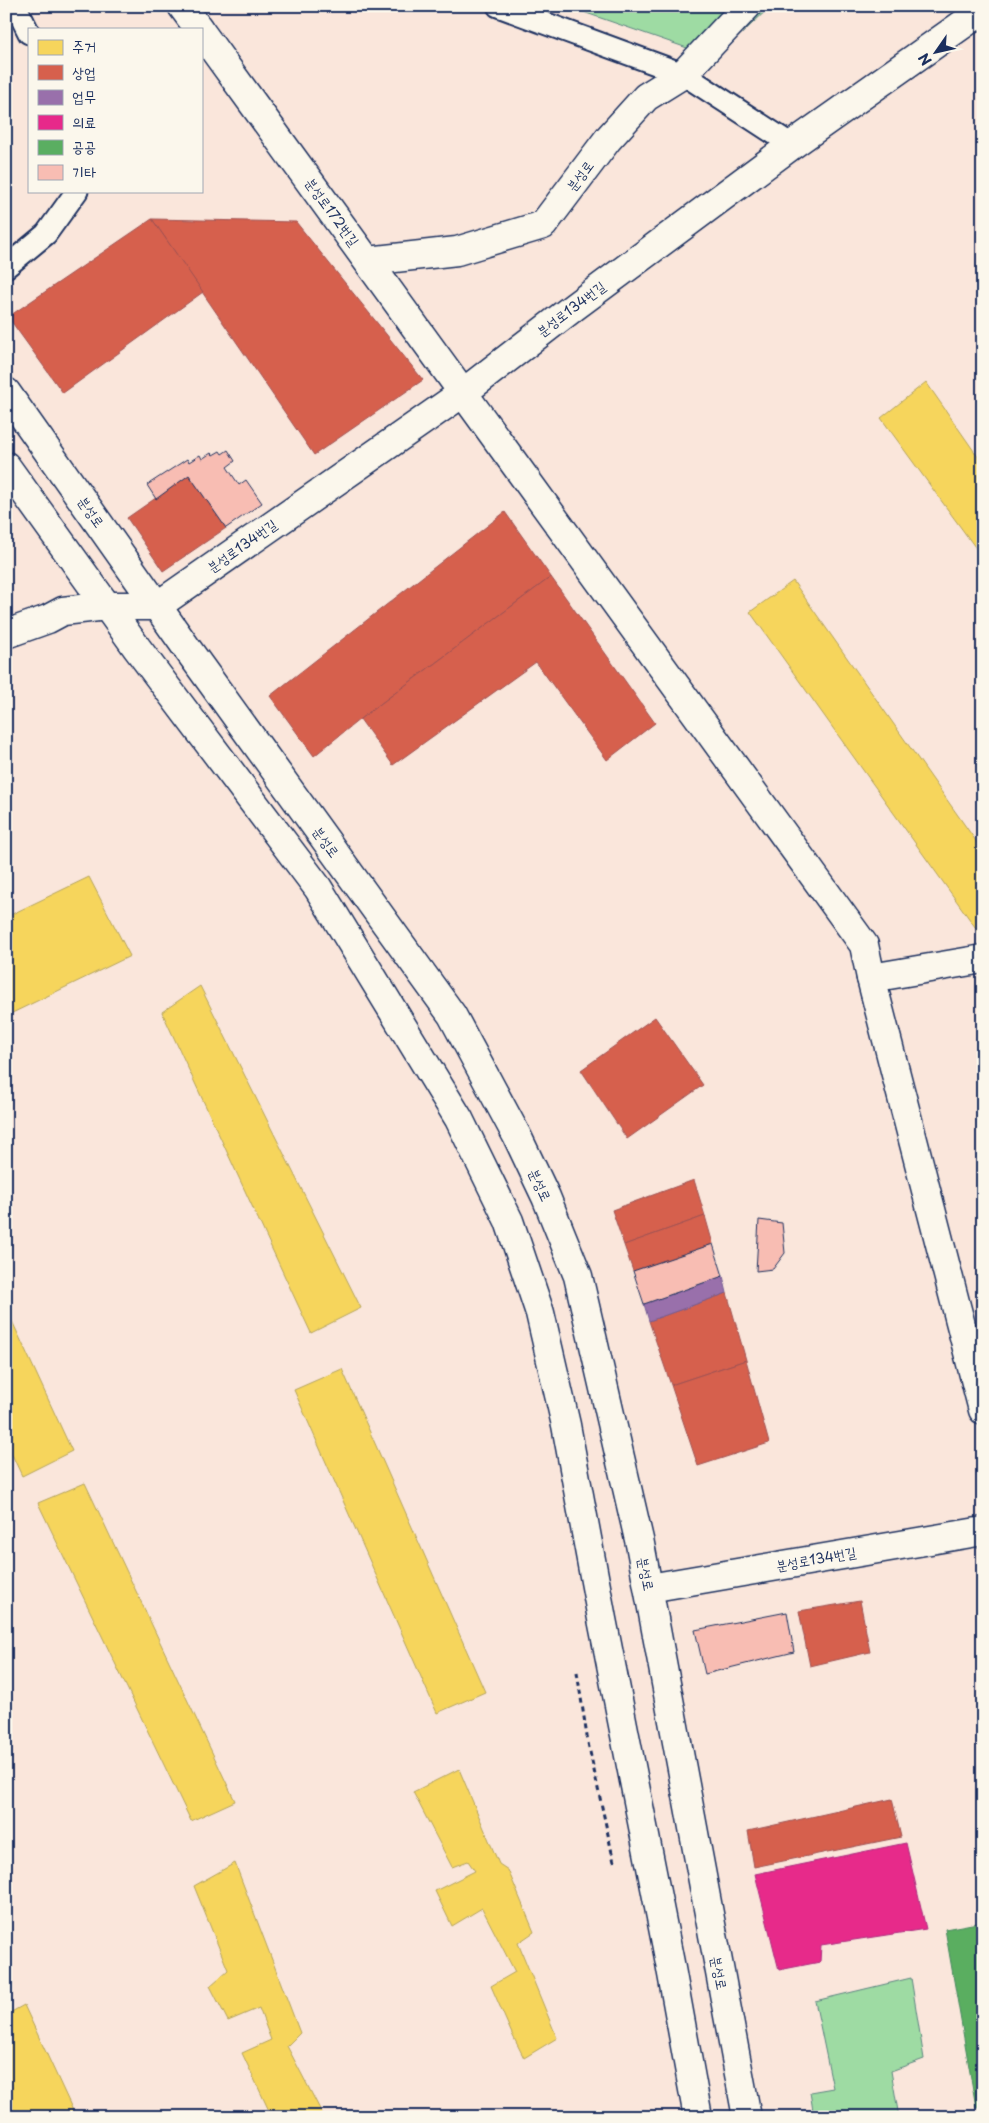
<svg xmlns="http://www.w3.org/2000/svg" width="989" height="2123" viewBox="0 0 989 2123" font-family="'Playpen Sans','Poor Story',sans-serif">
	<rect width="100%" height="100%" fill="#fae6db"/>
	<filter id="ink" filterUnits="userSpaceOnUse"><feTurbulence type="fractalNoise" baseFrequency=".02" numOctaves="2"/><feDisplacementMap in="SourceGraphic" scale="10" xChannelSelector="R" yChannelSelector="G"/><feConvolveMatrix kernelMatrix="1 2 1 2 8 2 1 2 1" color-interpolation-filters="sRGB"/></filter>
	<g filter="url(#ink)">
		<g fill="#9edba3" stroke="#5c8580">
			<path d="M566,6h205l-55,52z"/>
			<path d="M911,1978l13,81 -33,12 8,46h-85l-4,-25 23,-4 -18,-87z"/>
		</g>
		<g fill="#f6d55c" stroke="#b4a35d">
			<path d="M926,382l57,82v94l-102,-140z"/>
			<path d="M793,581l190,270v87l-233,-326z"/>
			<path d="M89,877l41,79 -124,60v-99z"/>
			<path d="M200,986l161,322 -50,25 -149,-321z"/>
			<path d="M6,1308l66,143 -50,25 -16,-34z"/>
			<path d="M342,1369l143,323 -48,21 -143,-323z"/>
			<path d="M85,1483l150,318 -44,20 -153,-318z"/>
			<path d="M459,1769l40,95 9,6 26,62 -16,11 39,95 -33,20 -12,-24 -21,-48 24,-14 -33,-64 -30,18 -17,-35 40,-20 -7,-10 -16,6 -39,-75z"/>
			<path d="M235,1863l65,170 -13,13 37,71h-52l-30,-64 29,-13 -12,-32 -31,13 -18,-35 18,-16 -34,-84z"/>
			<path d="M24,2005l52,112h-63l-7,-15v-87z"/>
		</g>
		<g fill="#d6604d" stroke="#9e5152">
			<path d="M152,219l144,3 127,158 -109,75z"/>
			<path d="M152,219l51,73 -140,101 -55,-76z"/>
			<path d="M189,475l37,53 -63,43 -36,-53z"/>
			<path d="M505,512l46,65 -191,142 -46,37 -44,-60z"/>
			<path d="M551,577l104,146 -48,37 -71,-98 -143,103 -33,-46z"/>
			<path d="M655,1017l48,68 -76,54 -46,-69z"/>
			<path d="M694,1180l11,36 -81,29 -12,-35z"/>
			<path d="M705,1216l8,28 -80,27 -9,-26z"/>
			<path d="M727,1293l19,67 -75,25 -22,-64z"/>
			<path d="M746,1360l23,83 -71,23 -27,-81z"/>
			<path d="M860,1601l10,51 -60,14 -11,-55z"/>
			<path d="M892,1799l9,38 -147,30 -6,-36z"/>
		</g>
		<path fill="#9970ab" stroke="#735c94" d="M723,1276l4,17 -78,28 -5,-17z"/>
		<path fill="#e7298a" stroke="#aa2b7d" d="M906,1843l20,86 -105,16 -1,17 -41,8 -24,-96z"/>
		<path fill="#5aae61" stroke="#478860" d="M983,1922v184l-7,1 -31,-178z"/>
		<g fill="#f8bdb3" stroke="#1b2f5e">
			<path d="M228,450l7,11 -8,6 12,18 7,-5 16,23 -36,25 -37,-53 -33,24 -9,-14 40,-26 2,3 11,-7 2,4 9,-6 2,2 7,-4 2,3z"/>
			<path d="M759,1220l23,3 3,30 -12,16 -17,2z"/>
			<path d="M713,1244l10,32 -79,28 -11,-33z"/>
			<path d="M787,1612l7,40 -89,22 -10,-44z"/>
		</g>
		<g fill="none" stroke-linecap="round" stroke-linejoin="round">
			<defs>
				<g id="service">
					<path d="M18,6v5l11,22"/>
					<path d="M498,6l185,68 109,71"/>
					<path d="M6,267l40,-33 31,-43"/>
				</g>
				<g id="minor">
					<path d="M182,6l17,23"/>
					<path d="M201,32l663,913 7,33 112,432"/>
					<path d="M368,261l89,-10 86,-26 65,-86 38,-42 37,-23 64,-68"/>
					<path d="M6,634l42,-15 15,-8 44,-5h50l307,-214 110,-85 218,-162 191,-135"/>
					<path d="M871,978l112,-19"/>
					<path d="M649,1588l334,-57"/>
				</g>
				<g id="secondary">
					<path d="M6,392l180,255 266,368 65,121 29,61 32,79 62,268 107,573"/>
					<path d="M6,466l131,182 181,240 141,231 50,102 31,92 26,112 36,194 68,344 28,154"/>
				</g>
			</defs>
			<use href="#service" stroke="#1b2f5e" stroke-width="25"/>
			<use href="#minor" stroke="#1b2f5e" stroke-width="31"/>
			<use href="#secondary" stroke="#1b2f5e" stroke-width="31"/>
			<path stroke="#1b2f5e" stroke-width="3" stroke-dasharray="5 4" stroke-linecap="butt" d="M577,1672l11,71 26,119"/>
			<use href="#service" stroke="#fbf7ec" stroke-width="21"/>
			<use href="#minor" stroke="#fbf7ec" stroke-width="28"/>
			<use href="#secondary" stroke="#fbf7ec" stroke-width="28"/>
		</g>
	</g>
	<g text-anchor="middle" stroke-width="5" stroke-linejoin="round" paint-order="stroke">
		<g font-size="14" fill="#1b2f5e" stroke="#fbf7ec">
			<text transform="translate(580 176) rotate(-53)" y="5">분성로</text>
			<text transform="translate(332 212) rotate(54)" y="5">분성로172번길</text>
			<text transform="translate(571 309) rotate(-37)" y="5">분성로134번길</text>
			<text transform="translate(91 512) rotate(55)" y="5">분성로</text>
			<text transform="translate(242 546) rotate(-35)" y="5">분성로134번길</text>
			<text transform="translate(326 842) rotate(54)" y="5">분성로</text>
			<text transform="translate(540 1185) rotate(65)" y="5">분성로</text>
			<text transform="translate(816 1559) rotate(-10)" y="5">분성로134번길</text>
			<text transform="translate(646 1574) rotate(79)" y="5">분성로</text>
			<text transform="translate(719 1973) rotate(79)" y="5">분성로</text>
		</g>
	</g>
	<rect width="989" height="2123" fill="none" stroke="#fbf7ec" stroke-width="25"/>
	<rect x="12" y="12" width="964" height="2098" fill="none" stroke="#1b2f5e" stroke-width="2" filter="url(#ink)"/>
	<rect x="28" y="28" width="175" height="165" fill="#fbf7ec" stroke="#a1a7b3"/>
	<rect x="38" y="40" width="25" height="15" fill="#f6d55c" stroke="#a1a7b3"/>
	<text x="72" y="52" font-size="15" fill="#1b2f5e">주거</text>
	<rect x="38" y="65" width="25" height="15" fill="#d6604d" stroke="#a1a7b3"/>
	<text x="72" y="78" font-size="15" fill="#1b2f5e">상업</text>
	<rect x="38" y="90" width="25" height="15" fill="#9970ab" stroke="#a1a7b3"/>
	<text x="72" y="102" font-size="15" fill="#1b2f5e">업무</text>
	<rect x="38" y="115" width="25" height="15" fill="#e7298a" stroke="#a1a7b3"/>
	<text x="72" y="128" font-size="15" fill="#1b2f5e">의료</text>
	<rect x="38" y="140" width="25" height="15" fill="#5aae61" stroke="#a1a7b3"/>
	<text x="72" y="152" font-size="15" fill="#1b2f5e">공공</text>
	<rect x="38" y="165" width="25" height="15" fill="#f8bdb3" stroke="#a1a7b3"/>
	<text x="72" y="178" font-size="15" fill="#1b2f5e">기타</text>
	<g transform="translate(936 52) rotate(236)" stroke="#fbf7ec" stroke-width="4" paint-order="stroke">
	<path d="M0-4L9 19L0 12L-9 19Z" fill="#1b2f5e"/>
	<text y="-8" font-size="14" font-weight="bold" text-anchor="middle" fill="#1b2f5e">N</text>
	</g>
</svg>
